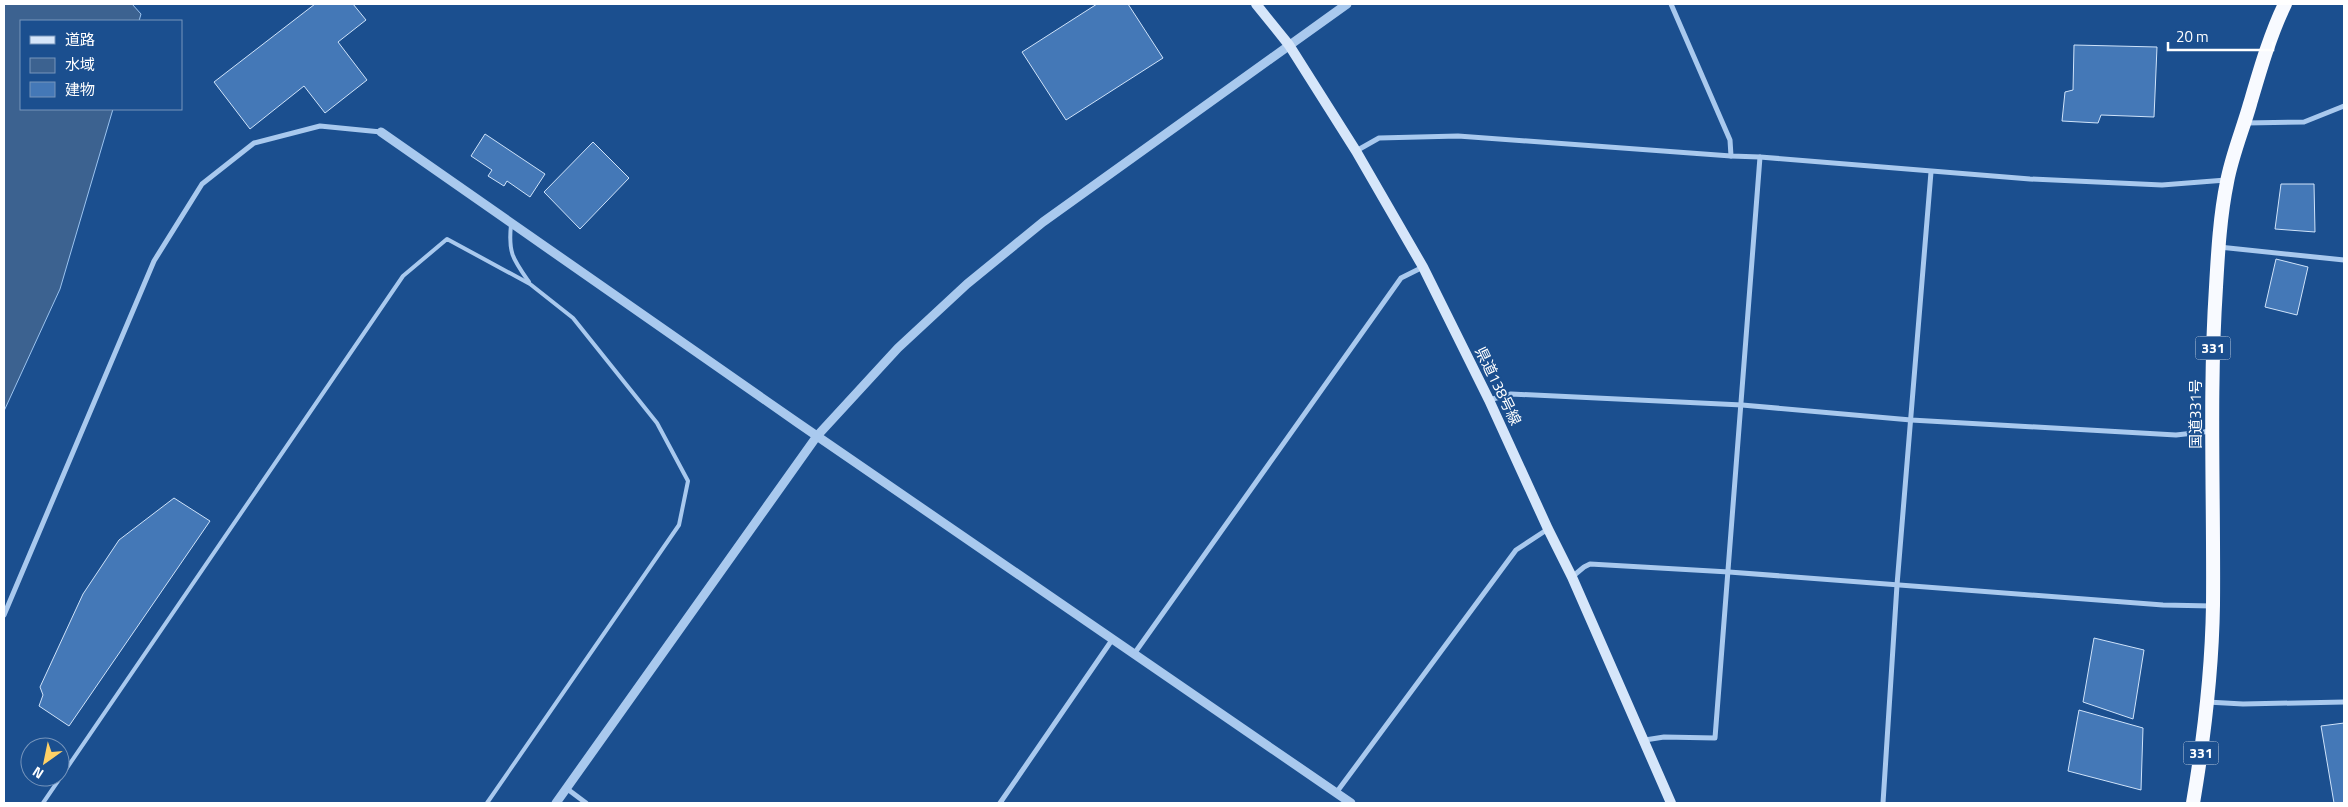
<svg xmlns="http://www.w3.org/2000/svg" width="2348" height="807" viewBox="0 0 2348 807" font-family="'Titillium Web','Noto Sans JP',sans-serif">
	<rect width="100%" height="100%" fill="#1b4f8f"/>
	<path fill="#3c6290" stroke="#9cc4f0" d="M4,4h128l9,10 -2,7h-118v88h92l-53,180 -56,122z"/>
	<g fill="#4478b7" stroke="#cfe3fa">
		<path d="M315,4h38l13,16 -28,22 29,38 -42,33 -21,-27 -54,43 -36,-47z"/>
		<path d="M1097,4h31l35,54 -97,62 -44,-68z"/>
		<path d="M2074,45l83,2 -3,70 -53,-2 -3,8 -36,-2 3,-29 8,-2z"/>
		<path d="M485,134l60,40 -15,23 -23,-16 -3,5 -16,-10 4,-6 -21,-14z"/>
		<path d="M593,142l36,36 -49,51 -36,-37z"/>
		<path d="M2281,184h33l1,48 -40,-3z"/>
		<path d="M2276,259l32,8 -11,48 -32,-8z"/>
		<path d="M174,498l36,23 -141,205 -30,-20 4,-11 -3,-8 43,-93 36,-54z"/>
		<path d="M2094,638l50,12 -11,69 -50,-17z"/>
		<path d="M2079,710l64,18 -2,62 -73,-19z"/>
		<path d="M2344,723v80h-10l-13,-77z"/>
	</g>
	<g fill="none" stroke-linecap="round" stroke-linejoin="round">
		<g stroke="#a9c9ee" stroke-width="4">
			<path d="M511,225c-3,28 2,34 18,57"/>
			<path d="M43,803l360,-527 44,-37 83,45 43,34 84,105 31,58 -9,44 -192,278"/>
		</g>
		<g stroke="#a9c9ee" stroke-width="5">
			<path d="M1671,4l59,136 1,16 29,1 270,22 132,6 64,-5"/>
			<path d="M2246,123l58,-1 40,-16"/>
			<path d="M1356,151l23,-13 79,-2 273,20"/>
			<path d="M2219,247l125,13"/>
			<path d="M1489,400l22,-6 231,11 169,15 265,15 36,-4"/>
			<path d="M1572,577l12,-10 6,-3 139,8 434,33 49,1"/>
			<path d="M4,615l150,-354 48,-77 52,-41 66,-17 61,6"/>
			<path d="M1134,654l267,-376 22,-11"/>
			<path d="M2207,702l36,2 101,-2"/>
			<path d="M1645,740l19,-3 51,1 45,-581"/>
			<path d="M566,788l20,15"/>
			<path d="M1336,793l180,-243 32,-21"/>
			<path d="M1000,803l112,-163"/>
			<path d="M1883,803l14,-218 34,-413"/>
		</g>
		<g stroke="#a9c9ee" stroke-width="9">
			<path d="M381,132l417,291 553,380"/>
			<path d="M556,803l261,-367 81,-88 69,-64 76,-62 304,-218"/>
		</g>
		<path stroke="#d6e6fa" stroke-width="10" d="M1256,4l33,41 67,106 67,116 66,133 59,129 24,48 99,226"/>
		<path stroke="#f8faff" stroke-width="14" d="M2193,803c11,-65 19,-132 20,-198 1,-106 -4,-212 3,-318 2,-35 4,-71 11,-105 5,-27 16,-53 23,-78 10,-34 20,-69 35,-100"/>
	</g>
	<g text-anchor="middle" stroke-width="4" stroke-linejoin="round" paint-order="stroke">
		<g fill="#1b4f8f" stroke="#bbcadd" stroke-width="1">
			<rect x="2195.5" y="336.5" width="35" height="23" rx="4"/>
			<rect x="2183.5" y="741.5" width="35" height="23" rx="4"/>
		</g>
		<g font-size="14" font-weight="bold" fill="#fff">
			<text x="2213" y="353">331</text>
			<text x="2201" y="758">331</text>
		</g>
		<g font-size="15" fill="#fff" stroke="#1b4f8f">
			<text transform="translate(1498 386) rotate(64)" y="5">県道138号線</text>
			<text transform="translate(2196 414) rotate(-90)" y="5">国道331号</text>
		</g>
	</g>
	<rect width="2348" height="807" fill="none" stroke="#ffffff" stroke-width="10"/>
	<rect x="20" y="20" width="162" height="90" fill="#1b4f8f" stroke="#7695bc"/>
	<rect x="30" y="36" width="25" height="8" fill="#d6e6fa" stroke="#7695bc"/>
	<text x="65" y="45" font-size="15" fill="#ffffff">道路</text>
	<rect x="30" y="58" width="25" height="15" fill="#3c6290" stroke="#7695bc"/>
	<text x="65" y="70" font-size="15" fill="#ffffff">水域</text>
	<rect x="30" y="82" width="25" height="15" fill="#4478b7" stroke="#7695bc"/>
	<text x="65" y="95" font-size="15" fill="#ffffff">建物</text>
	<g transform="translate(45 762) rotate(213)"><circle r="24" fill="#1b4f8f" stroke="#7695bc"/>
	<path d="M0-4L9 19L0 12L-9 19Z" fill="#ffd166"/>
	<text y="-8" font-size="14" font-weight="bold" text-anchor="middle" fill="#ffffff">N</text>
	</g>
	<path d="M2168 42v8h105v-8" fill="none" stroke="#ffffff" stroke-width="2.5"/>
	<text x="2176" y="42" font-size="15" fill="#ffffff" stroke="#1b4f8f" stroke-width="4" paint-order="stroke">20 m</text>
</svg>
